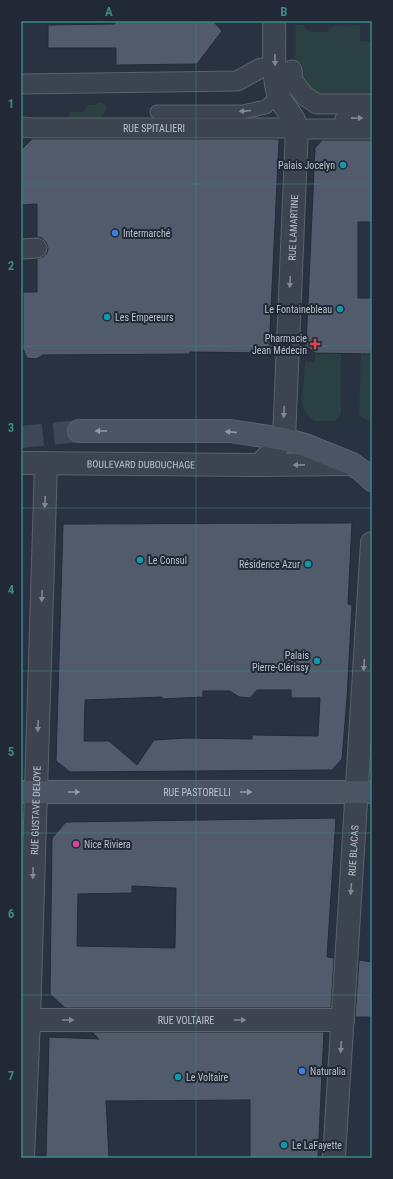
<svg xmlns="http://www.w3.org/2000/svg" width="393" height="1179" font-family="'Roboto Condensed',sans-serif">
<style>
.green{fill:#2b4042}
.building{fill:#525b6b;stroke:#232b38;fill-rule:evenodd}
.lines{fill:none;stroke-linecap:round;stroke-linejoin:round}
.secondary-tunnel{stroke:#3e4755;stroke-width:22;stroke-dasharray:22 11;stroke-linecap:butt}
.service-casing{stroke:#5a626d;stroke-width:15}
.pedestrian-casing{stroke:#5a626d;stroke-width:21}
.minor-casing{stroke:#5a626d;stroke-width:24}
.secondary-casing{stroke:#5a626d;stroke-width:24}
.service{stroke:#3c4450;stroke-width:13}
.pedestrian{stroke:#3c4450;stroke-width:19}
.minor{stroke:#3c4450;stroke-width:22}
.secondary{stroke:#4b5463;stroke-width:22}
.oneway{fill:#818893}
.oneway2{fill:#929aa6}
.grid{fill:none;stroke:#3a8885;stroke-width:1;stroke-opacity:0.55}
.culture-dot{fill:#0f9aa8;stroke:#212936;stroke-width:1.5}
.shop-dot{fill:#3f7fe0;stroke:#212936;stroke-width:1.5}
.health-dot{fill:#e0444e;stroke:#212936;stroke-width:1.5}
.hotel-dot{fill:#d1479c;stroke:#212936;stroke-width:1.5}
.labels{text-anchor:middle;stroke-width:4;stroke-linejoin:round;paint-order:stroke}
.street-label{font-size:10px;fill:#b9c0ca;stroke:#212936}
.poi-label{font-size:10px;fill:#b9c0ca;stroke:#212936;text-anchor:start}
.neatline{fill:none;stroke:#3a8885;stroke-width:1.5}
.grid-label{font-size:13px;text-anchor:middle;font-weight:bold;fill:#3a8885}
</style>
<rect width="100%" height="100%" fill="#283240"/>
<path class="green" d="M295,25H304L305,28L310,32H327L333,26L360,25V41L372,42V98H318L295,77Z
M100,102L105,104L107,108L97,125L66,120L70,112H84L88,105H94Z
M315,353L341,354V414L335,421H314L306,414L302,404L305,362H315Z
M361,354H372V420H366L359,415Z"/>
<path class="building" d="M115,21H213L222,31L197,64L116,65V48H48V25L115,24Z
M32,139H279L269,353L190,352L189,354L43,355L36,359L27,358L23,349V292H37V259L43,257L47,253L48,248L46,242L42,238L37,237V204L22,205L21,150Z
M322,140H372V222H358V298H372V354L315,353L306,346L315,148Z
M352,523L348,604L352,605L347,698L342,759L332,770L70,772L56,761L63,524ZM257,690H291V698H320L318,736L252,735V739L187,738L154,740L137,765L109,741H84L85,700L162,697V699L203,697V691H230L239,697L250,698Z
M336,818L327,957L334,958L331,1008H65L50,994L52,838L66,822ZM132,886L176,888L175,948L77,946L78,894L132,893Z
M359,960L372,962V1017H355Z
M92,1032H324L318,1158H250V1100L106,1101L109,1158H46L49,1037L99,1039Z"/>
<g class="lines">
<path class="secondary-tunnel" d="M21,437L79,431"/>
<g class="service-casing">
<path id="service" d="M157,112H242L266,107L278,95
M342,118H372"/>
</g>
<g class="pedestrian-casing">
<g id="pedestrian">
<path d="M292,70L293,81L305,96L317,104H372"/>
<path d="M21,84L237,81L261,68"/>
<path id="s1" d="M21,127L34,128H287"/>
<path d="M309,129H372"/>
<path d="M21,249L37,248"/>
</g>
</g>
<g class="minor-casing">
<g id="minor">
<path id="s2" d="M21,463L260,465L352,464"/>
<path id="s3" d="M260,465L284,439L297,128C294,114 281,106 278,93C272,73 275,42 274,21"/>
<path id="s4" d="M29,1020H343"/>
<path id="s5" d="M23,1158L29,1020L46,463"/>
<path id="s6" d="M334,1158L372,543"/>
</g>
</g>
<g class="secondary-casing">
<g id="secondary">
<path d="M79,431H230L284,439L305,445L352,464L365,473L372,480"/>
<path id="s7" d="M21,792H372"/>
</g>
</g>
<use href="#service" class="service"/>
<use href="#pedestrian" class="pedestrian"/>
<use href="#minor" class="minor"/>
<use href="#secondary" class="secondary"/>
</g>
<defs><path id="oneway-solid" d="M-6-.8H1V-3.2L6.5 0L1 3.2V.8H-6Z"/></defs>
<g class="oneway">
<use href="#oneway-solid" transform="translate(275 60) rotate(89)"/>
<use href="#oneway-solid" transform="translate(245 111) rotate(175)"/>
<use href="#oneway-solid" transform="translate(357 118) rotate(-1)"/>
<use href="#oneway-solid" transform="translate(290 282) rotate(93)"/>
<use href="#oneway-solid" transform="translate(284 412) rotate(92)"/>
<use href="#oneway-solid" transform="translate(299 465) rotate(179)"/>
<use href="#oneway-solid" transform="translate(45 502) rotate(92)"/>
<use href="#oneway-solid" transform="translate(42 596) rotate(92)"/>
<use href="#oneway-solid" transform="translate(364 665) rotate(94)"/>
<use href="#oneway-solid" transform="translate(38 726) rotate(92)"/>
<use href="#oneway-solid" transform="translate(33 873) rotate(92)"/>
<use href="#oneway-solid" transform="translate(351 889) rotate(94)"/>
<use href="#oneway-solid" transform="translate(68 1020)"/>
<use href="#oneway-solid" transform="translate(240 1020)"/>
<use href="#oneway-solid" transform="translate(341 1047) rotate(94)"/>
</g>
<g class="oneway2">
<use href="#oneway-solid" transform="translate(101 431) rotate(180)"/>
<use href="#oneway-solid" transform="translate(231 432) rotate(-175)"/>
<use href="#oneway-solid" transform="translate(74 792)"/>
<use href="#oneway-solid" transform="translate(246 792)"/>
</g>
<path class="grid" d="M196,21V1158M21,184H372M21,346H372M21,508H372M21,671H372M21,833H372M21,995H372"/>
<g class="culture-dot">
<circle cx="343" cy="165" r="4"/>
<circle cx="340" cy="309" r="4"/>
<circle cx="107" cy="317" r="4"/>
<circle cx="140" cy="560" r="4"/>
<circle cx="308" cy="564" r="4"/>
<circle cx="317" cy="661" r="4"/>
<circle cx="178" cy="1077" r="4"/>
<circle cx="284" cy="1145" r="4"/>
</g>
<g class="shop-dot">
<circle cx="115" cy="233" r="4"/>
<circle cx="302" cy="1071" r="4"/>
</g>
<path class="health-dot" d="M313 338h4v4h4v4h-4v4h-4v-4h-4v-4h4z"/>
<circle class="hotel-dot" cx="76" cy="844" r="4"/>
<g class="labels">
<g class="street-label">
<text dy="4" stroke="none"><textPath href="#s1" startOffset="133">RUE SPITALIERI</textPath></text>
<text dy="4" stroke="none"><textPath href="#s3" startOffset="247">RUE LAMARTINE</textPath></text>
<text dy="4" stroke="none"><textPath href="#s2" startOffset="120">BOULEVARD DUBOUCHAGE</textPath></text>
<text dy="4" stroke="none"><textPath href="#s7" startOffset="176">RUE PASTORELLI</textPath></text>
<text dy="4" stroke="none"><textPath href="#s5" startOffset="348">RUE GUSTAVE DELOYE</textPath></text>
<text dy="4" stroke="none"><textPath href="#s6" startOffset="308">RUE BLACAS</textPath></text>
<text dy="4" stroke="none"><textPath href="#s4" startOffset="157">RUE VOLTAIRE</textPath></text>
</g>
<g class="poi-label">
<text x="335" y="169" text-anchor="end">Palais Jocelyn</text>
<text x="123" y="237">Intermarché</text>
<text x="332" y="313" text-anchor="end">Le Fontainebleau</text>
<text x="115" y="321">Les Empereurs</text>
<text x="307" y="342" text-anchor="end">Pharmacie<tspan x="307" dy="12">Jean Médecin</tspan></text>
<text x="148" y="564">Le Consul</text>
<text x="300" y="568" text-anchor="end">Résidence Azur</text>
<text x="309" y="659" text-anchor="end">Palais<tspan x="309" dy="12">Pierre-Clérissy</tspan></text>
<text x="84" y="848">Nice Riviera</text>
<text x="310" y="1075">Naturalia</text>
<text x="186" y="1081">Le Voltaire</text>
<text x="292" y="1149">Le LaFayette</text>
</g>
</g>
<rect width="393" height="1179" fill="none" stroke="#212936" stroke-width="44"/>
<rect x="22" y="22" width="349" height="1135" class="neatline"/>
<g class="grid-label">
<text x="109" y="16">A</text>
<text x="284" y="16">B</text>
<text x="11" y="108">1</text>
<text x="11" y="270">2</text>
<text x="11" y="432">3</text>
<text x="11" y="594">4</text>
<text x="11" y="756">5</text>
<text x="11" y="918">6</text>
<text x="11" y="1080">7</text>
</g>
</svg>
